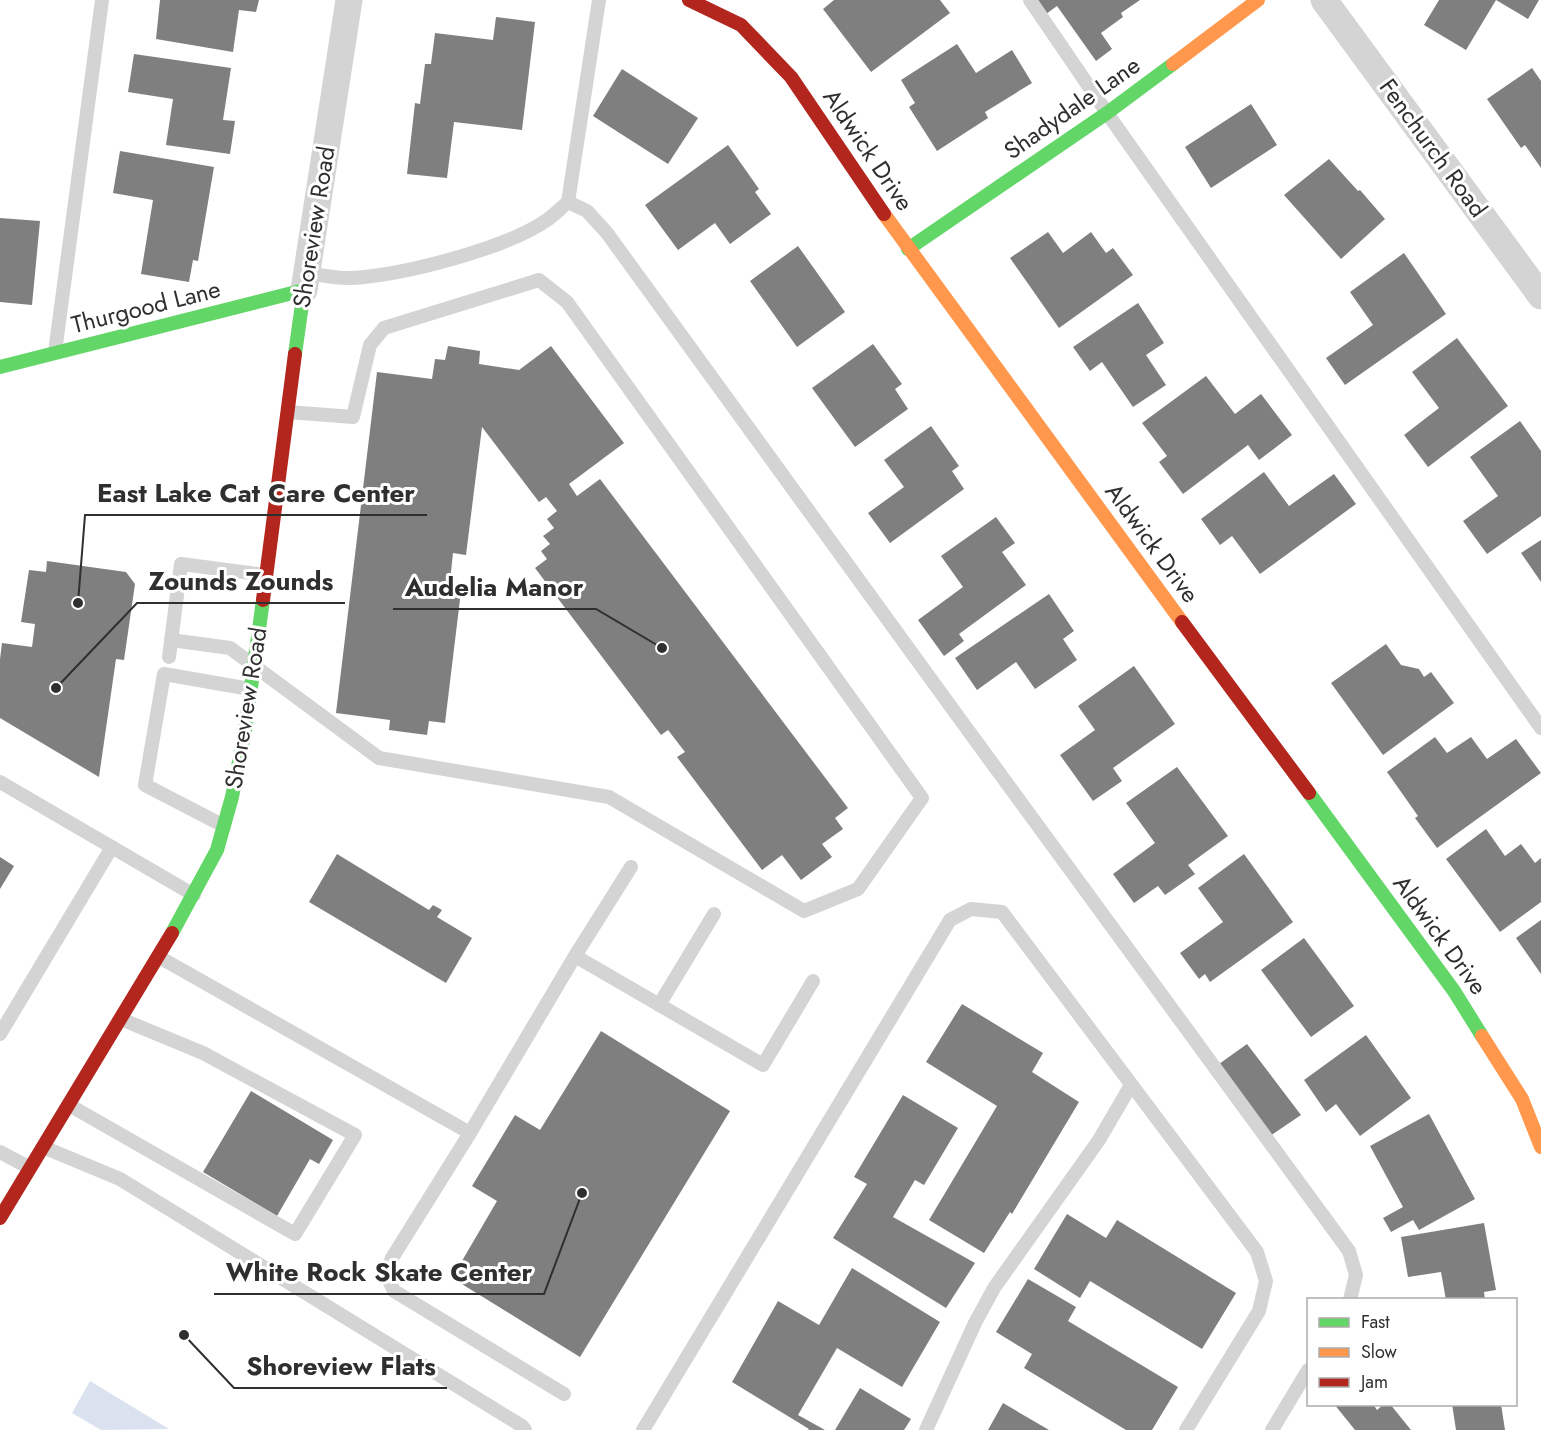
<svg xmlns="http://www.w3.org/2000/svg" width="1541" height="1430" font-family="Jost,sans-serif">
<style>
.water{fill:#dbe2ef}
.building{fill:#7f7f7f}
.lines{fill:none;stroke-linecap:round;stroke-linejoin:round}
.lane{stroke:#d4d4d4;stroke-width:14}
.street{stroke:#d4d4d4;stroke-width:27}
.fast{stroke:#63d668;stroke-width:14}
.slow{stroke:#ff974d;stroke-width:14}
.jam{stroke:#b3261e;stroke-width:14}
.labels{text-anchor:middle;stroke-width:6;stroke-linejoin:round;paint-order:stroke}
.street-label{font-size:24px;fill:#2f2f2f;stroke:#fff}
.leader{fill:none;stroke:#2f2f2f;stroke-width:2}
.callout-dot{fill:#2f2f2f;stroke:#fff;stroke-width:2}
.callout-label{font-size:26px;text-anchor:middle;font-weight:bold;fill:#2f2f2f;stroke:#fff;stroke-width:6;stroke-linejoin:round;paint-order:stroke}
</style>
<rect width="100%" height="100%" fill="#fff"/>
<path class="water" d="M90,1381L169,1429L101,1430L72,1413Z"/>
<path class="building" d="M160,0H259L256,12L239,10L233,52L156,39Z
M834,0H940L950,13L871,72L823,9Z
M1036,0H1140L1121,13L1123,17L1101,33L1112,49L1096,61L1057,6L1046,14Z
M1439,0H1539L1528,19L1496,0L1466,50L1424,25Z
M496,17L535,22L522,130L454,122L447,178L407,174L415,103L420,104L425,64H431L435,33L493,40Z
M957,44L976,73L1012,50L1032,83L985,112L988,118L937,151L909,107L915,103L901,80Z
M134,54L231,68L223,120L235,121L230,154L166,145L173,99L128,92Z
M1532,68L1541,81V168L1525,145L1521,148L1487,99Z
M622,69L698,118L668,164L593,116Z
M1251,104L1277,145L1211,188L1185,147Z
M728,145L759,189L755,192L771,214L730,244L715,223L678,250L645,205Z
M120,151L214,167L198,261L193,260L189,282L141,274L153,200L113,193Z
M1329,159L1358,191L1360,190L1385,219L1341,259L1284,195Z
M0,218L40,221L32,305L0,302Z
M1048,232L1063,253L1091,232L1106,253L1113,248L1133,275L1059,328L1010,258Z
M798,246L845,312L797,347L750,281Z
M1404,253L1446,314L1345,385L1326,358L1373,325L1350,292Z
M1138,303L1164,343L1146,355L1166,385L1133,407L1102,362L1090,371L1073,347Z
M1457,338L1508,406L1428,467L1404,435L1439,408L1412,372Z
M873,344L902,384L895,389L908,409L855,447L812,388Z
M448,346L480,351L479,364L519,370L551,346L624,443L569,484L577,496L600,479L848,808L835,818L843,829L822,844L832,857L801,880L782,855L762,870L677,757L685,752L668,730L661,735L535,568L547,559L541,551L550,544L543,536L554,528L547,519L557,511L546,497L539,502L482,427L466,555L453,553L450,581L462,583L445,723L429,721L427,735L389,730L390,720L336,713L377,372L432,379L435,359L445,360Z
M1206,376L1235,414L1261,394L1292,435L1259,460L1248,445L1183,494L1159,462L1167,456L1142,423Z
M1520,421L1541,451V516L1487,554L1463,521L1498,496L1470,457Z
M931,426L959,466L952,471L964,489L890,543L868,513L904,487L884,460Z
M1264,472L1289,506L1334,474L1356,504L1260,574L1232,536L1220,545L1201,519Z
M996,517L1015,543L1002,552L1026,585L959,634L964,641L944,656L918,620L963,587L941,556Z
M1541,540V582L1521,553Z
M47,561L126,572L135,584L124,660L116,659L99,777L0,718V659L2,643L32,647L35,624L21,622L29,570L46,572Z
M1049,594L1074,631L1063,639L1077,660L1035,689L1016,662L977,690L955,658Z
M1386,644L1401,665L1419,669L1424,677L1431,672L1454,703L1383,755L1331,683Z
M1134,666L1175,724L1113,768L1122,781L1093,801L1060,755L1095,730L1078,706Z
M1435,737L1447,753L1471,737L1487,759L1516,739L1541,773L1437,848L1415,818L1418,816L1387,772Z
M1177,767L1228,836L1188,865L1195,874L1165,895L1158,886L1134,903L1113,874L1155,843L1126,803Z
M1486,829L1505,856L1521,844L1535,863L1541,858V902L1500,932L1446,859Z
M337,854L429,910L433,905L442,910L437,917L472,938L446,983L309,902Z
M1244,854L1293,922L1210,982L1205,974L1199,979L1180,953L1223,922L1198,888Z
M0,857L14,866L0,889Z
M1541,920V974L1516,938Z
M1304,938L1354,1006L1311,1037L1261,970Z
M962,1004L1043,1053L1032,1072L1079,1102L1012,1214L1010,1212L984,1253L929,1220L997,1106L926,1062Z
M601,1031L730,1111L580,1357L452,1278L497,1201L472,1186L515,1115L540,1130Z
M1366,1035L1411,1098L1360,1136L1336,1104L1326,1112L1304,1080Z
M1247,1044L1301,1115L1270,1136L1219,1064Z
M251,1091L333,1140L319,1164L310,1159L277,1216L203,1172Z
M903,1095L958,1128L924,1185L915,1180L893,1217L975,1263L946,1308L833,1238L867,1184L854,1177Z
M1429,1114L1475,1199L1419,1230L1413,1220L1391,1232L1383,1218L1403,1207L1370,1146Z
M1067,1214L1106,1238L1117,1220L1236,1293L1202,1349L1090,1281L1080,1298L1034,1269Z
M1484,1223L1496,1290L1484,1292L1485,1300H1446L1441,1272L1408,1277L1401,1237Z
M852,1268L940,1322L902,1387L837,1348L798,1415L825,1430H808L809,1429L732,1382L778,1301L819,1325Z
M1028,1279L1076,1307L1068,1321L1178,1387L1152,1430H1126L1024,1368L1032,1354L996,1332Z
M860,1388L911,1419L904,1430H835Z
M1003,1403L1049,1430H988Z
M1334,1404H1373L1377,1410L1384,1404H1390L1411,1430H1355Z
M1452,1404H1501L1505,1430H1456Z"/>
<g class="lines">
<path class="lane" d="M1030,0L1107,113L1541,728
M568,202L587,211L607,233L954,711L1349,1251L1356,1275L1350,1300
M306,273C321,275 338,279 352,278C403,275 505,249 547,220C554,215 561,208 568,202L599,0
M55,352L102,0
M171,640L230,648L379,758L609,797L804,911L858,889L922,798L567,302L539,280L384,328L370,345L353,417L288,412
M169,657L181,564L266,575
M0,782L194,895
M224,826L145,785L164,674L250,689
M575,956L631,867
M159,957L470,1133L392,1258L386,1274L394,1291L564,1394
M659,1005L714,914
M0,1034L112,847
M69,1105L295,1234L355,1135L203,1053L121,1019
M470,1133L575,956L763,1065L813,981
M43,1147L120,1179L522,1426L525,1430
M0,1152L30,1168
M643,1430L950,920L971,909L1002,912L1257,1252L1266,1281L1259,1311L1186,1430
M926,1430L975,1323L994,1288L1099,1140L1131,1085
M1272,1430L1308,1370"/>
<path class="street" d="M1324,0L1541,296
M304,290L349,0"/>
<path class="fast" d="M908,249L1107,113L1173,64
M0,367L304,290L295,354
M1309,793L1454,991L1482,1036
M172,933L217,850L232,797L245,731L263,600"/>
<path class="slow" d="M1173,64L1258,0
M884,214L1182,622
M1482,1036L1522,1099L1541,1147"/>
<path class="jam" d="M689,0L741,25L791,77L884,214
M263,600L295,354
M1182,622L1309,793
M0,1218L172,933"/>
</g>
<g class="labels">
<g class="street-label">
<text transform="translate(1072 108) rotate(-35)" y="8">Shadydale Lane</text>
<text transform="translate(1433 148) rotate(54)" y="8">Fenchurch Road</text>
<text transform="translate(868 150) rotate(56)" y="8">Aldwick Drive</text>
<text transform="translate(314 227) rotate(-81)" y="8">Shoreview Road</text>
<text transform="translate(146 307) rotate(-14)" y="8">Thurgood Lane</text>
<text transform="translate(1152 543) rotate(54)" y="8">Aldwick Drive</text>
<text transform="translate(246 708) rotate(-81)" y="8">Shoreview Road</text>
<text transform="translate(1440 935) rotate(54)" y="8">Aldwick Drive</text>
</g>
</g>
<path class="leader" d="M78 603L85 515H427M56 688L137 603H345M662 648L596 609H393M582 1193L544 1294H214M184 1335L234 1388H447"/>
<g class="callout-dot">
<circle cx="78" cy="603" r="6"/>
<circle cx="56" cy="688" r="6"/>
<circle cx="662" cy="648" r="6"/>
<circle cx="582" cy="1193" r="6"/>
<circle cx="184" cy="1335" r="6"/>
</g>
<g class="callout-label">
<text x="256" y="502">East Lake Cat Care Center</text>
<text x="241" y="590">Zounds Zounds</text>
<text x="494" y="596">Audelia Manor</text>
<text x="379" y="1281">White Rock Skate Center</text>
<text x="341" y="1375">Shoreview Flats</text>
</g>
<rect x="1307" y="1298" width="210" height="108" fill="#ffffff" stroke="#acacac" stroke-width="1.5"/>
<rect x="1319" y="1318" width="30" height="9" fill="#63d668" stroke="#acacac" stroke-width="1.5"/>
<text x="1361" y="1328" font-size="18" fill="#2f2f2f">Fast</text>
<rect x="1319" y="1348" width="30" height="9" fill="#ff974d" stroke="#acacac" stroke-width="1.5"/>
<text x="1361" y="1358" font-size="18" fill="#2f2f2f">Slow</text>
<rect x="1319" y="1378" width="30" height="9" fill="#b3261e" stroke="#acacac" stroke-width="1.5"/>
<text x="1361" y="1388" font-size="18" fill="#2f2f2f">Jam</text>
</svg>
